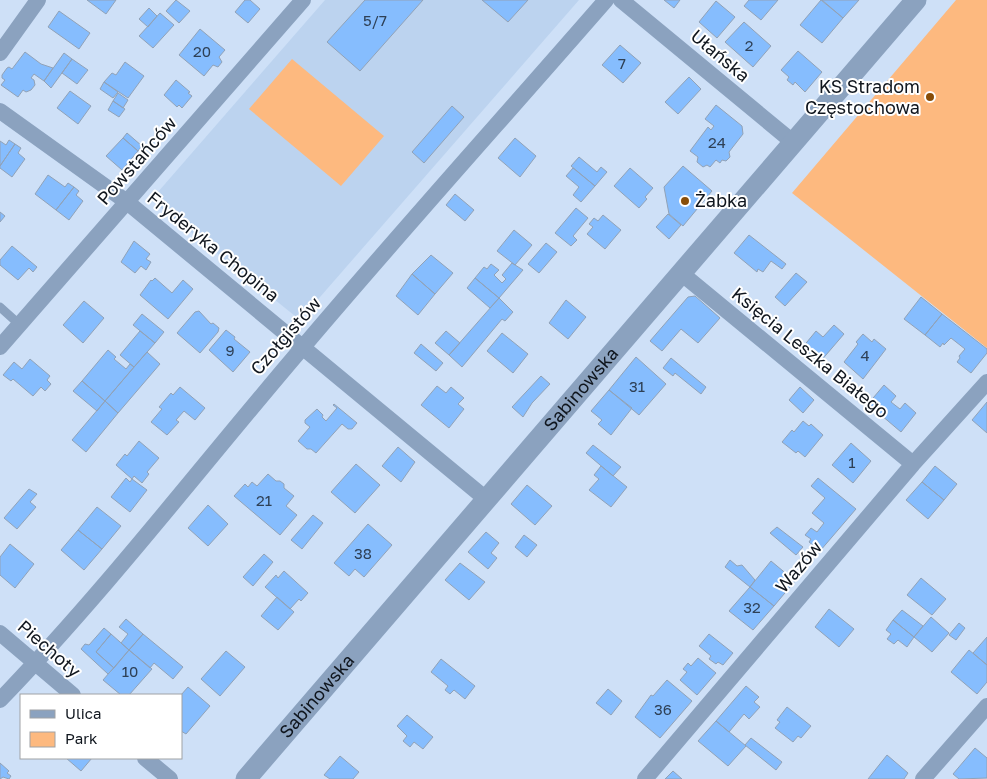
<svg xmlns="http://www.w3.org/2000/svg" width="987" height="779" font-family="'Golos Text',sans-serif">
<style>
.built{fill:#bcd3ef}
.green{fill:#fdb97f}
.building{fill:#86bdfe;stroke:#91a2b7}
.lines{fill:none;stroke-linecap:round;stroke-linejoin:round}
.service{stroke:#8ba2bf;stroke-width:9}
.minor{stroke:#8ba2bf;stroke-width:16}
.tertiary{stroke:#8ba2bf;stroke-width:21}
.poi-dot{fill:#884d08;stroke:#fff;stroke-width:2}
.labels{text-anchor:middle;stroke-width:4;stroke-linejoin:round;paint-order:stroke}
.number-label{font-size:15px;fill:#2e4056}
.street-label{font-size:18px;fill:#10161e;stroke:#fff}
.poi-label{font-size:18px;fill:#10161e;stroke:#fff;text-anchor:end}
</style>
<rect width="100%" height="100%" fill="#cee0f7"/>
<path class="built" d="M325,0H579L300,320L151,200Z"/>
<path class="green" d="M956,0H987V348L792,193Z
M292,59L384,136L341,186L249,109Z"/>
<path class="building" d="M87,0H116L106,14Z
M176,0L190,11L179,23L166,11Z
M245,0H250L260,9L248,23L235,12Z
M365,0H423L360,71L327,42Z
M482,0H528L508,22Z
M664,0H680L674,8Z
M749,0H778L761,20L744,6Z
M821,0L843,18L822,43L800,25Z
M822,0H859L843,18Z
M716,1L735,17L717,38L699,22Z
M149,8L157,16L148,27L139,19Z
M59,11L90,33L79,49L48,27Z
M160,13L174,25L153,48L139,36Z
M744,22L771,46L753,67L725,42Z
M200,29L225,50L219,57L222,62L218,67L213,65L204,76L179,55Z
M620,45L641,63L623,83L602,65Z
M798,51L822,72L805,92L795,82L793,85L787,80L789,77L781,70Z
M25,52L41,64L53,68L44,81L34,74L31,78L34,80L35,85L31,90L26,92L23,90L18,97L1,85L5,80L2,78V75L7,68L9,67L12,69Z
M64,53L72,59L51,88L44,81Z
M72,59L88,70L77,84L62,73Z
M125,62L144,76L128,98L104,82L112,73L116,75Z
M689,77L701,89L678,114L665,102Z
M176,80L190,92L188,93L192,96L182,108L179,105L177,107L164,95Z
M104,82L118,92L113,98L100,89Z
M70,91L91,106L78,124L57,108Z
M118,93L128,100L123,108L113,101Z
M113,101L125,109L119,117L108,110Z
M716,105L742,126L743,134L729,152L730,157L726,161L722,160L720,163L716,160L710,167L707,165L703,167L697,162L698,157L690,151L708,127L711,130L714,126L705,119Z
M452,106L464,117L424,163L412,152Z
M127,133L142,146L138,151L123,138Z
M123,138L138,151L122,170L106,156Z
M515,138L536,156L520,177L498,158Z
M9,140L15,144L0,166V141L6,145Z
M15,144L21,148L18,153L25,159L12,177L0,168V166Z
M579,157L597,172L601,167L607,172L595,186L571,166Z
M683,166L712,191L683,226L669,214L664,187Z
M573,168L595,186L581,202L573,195L579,187L566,176Z
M630,168L653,188L645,197L647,199L639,208L614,186Z
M48,175L65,187L68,183L74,187L56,210L35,194Z
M74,187L79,191L76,195L83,201L69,220L56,210Z
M455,194L474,210L465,221L446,205Z
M576,208L588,218L573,236L577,240L571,246L555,233Z
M0,212L5,216L0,222Z
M668,214L681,225L669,239L656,227Z
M603,215L621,230L605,249L587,234L593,227L589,224L594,218L598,221Z
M514,230L532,245L515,265L497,251Z
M749,235L786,264L782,269L771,261L763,272L758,269L757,272L734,253Z
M134,241L150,254L146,259L151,262L146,270L141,266L135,273L121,262Z
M546,243L557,252L539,273L528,264Z
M12,246L37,267L33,272L29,268L18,280L0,265V260Z
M431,255L453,273L435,294L412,274Z
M512,263L523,270L499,298L475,278L484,267L487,269L491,264L499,270L494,275L502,283L506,279L502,275Z
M796,273L807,282L785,306L775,297Z
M412,274L435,294L418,315L396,296Z
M155,278L172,293L183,280L193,289L168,319L140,295L151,280L152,281Z
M475,278L499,298L490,308L467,288Z
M695,296L720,318L698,343L681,329L662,351L650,341L688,297Z
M921,297L942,314L925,335L904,319Z
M499,298L513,312L505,321L502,319L462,367L449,355Z
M566,300L586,317L568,339L549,323Z
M84,301L104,318L83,343L63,325Z
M199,311L211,324L213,323L219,328L218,332L200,353L177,333L195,312Z
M142,314L164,332L155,343L133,325Z
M942,314L987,349V353L971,373L957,362L960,358L959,356L965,349L951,338L944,345L943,343L940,347L925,335Z
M834,325L844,334L820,362L802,348L816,331L823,337Z
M226,330L235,337L234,339L250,352L233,372L209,350Z
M140,331L155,343L134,367L120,355Z
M446,331L460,343L449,355L435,343Z
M502,333L528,354L513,373L487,351Z
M863,334L872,342L874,339L886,349L863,379L844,362L858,344L856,342Z
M421,344L443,363L436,371L414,353Z
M108,350L116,357L114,359L126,369L130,364L134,367L105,401L82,381Z
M147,352L160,364L118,413L105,401Z
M636,357L666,384L639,415L609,390Z
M671,358L706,387L701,394L675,373L673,376L663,368Z
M30,359L50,376L47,380L51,384L45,391L41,387L33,396L13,379L11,381L3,375L14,362L22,369Z
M541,376L550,384L532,403L523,417L512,407Z
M82,381L105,401L97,411L73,391Z
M884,385L896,396L891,402L900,409L905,403L916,413L901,432L868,404Z
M437,386L446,393L451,387L464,398L458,404L464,409L449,428L421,405Z
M180,387L205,408L195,420L184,411L176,420L179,422L167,435L151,422L162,409L159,407L171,393L173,395Z
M800,387L814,400L803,413L789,400Z
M609,390L632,408L611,435L598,424L602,420L591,411Z
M105,401L118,413L86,452L72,440Z
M987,402V433L972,420Z
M334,404L357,423L352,429H348L342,424L316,453L311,449H307L298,441L310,427L305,423V420L317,409L323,415L322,417L326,421L337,408L333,405Z
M803,421L809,426L811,424L823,435L805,457L798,451L796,453L782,442L792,430L794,432Z
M139,441L159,458L147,472L149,474L142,483L134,476L132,479L116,465L125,454L127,456Z
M851,443L871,461L853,483L832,465Z
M593,445L621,467L613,476L586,453Z
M398,447L415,462L401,482L382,466Z
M356,464L380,485L355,513L331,492Z
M601,466L627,487L611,507L589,490L599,479L594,475Z
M935,466L957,484L944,500L922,482Z
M268,474L276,481H280L284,484V488L294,496L286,506L297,515L280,535L234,496L245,484L248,487L252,482L257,486Z
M126,478L130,482L132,479L147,490L130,512L111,497Z
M818,478L856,509L820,551L809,542L811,539L805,535L811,528L817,532L824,523L812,513L825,498L811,486Z
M922,482L944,500L928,519L906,500Z
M527,485L552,506L535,525L511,504Z
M29,489L37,494L30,502L36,507L17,529L4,518Z
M208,505L228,524L208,546L188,528Z
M97,507L121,526L102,549L78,530Z
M313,515L323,523L302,549L291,540Z
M368,524L392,545L364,577L355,569L349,576L334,563Z
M777,527L803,547L796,555L770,533Z
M78,530L102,549L84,570L61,550Z
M486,532L499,543L491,553L497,558L488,569L468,552Z
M524,535L537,545L527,557L515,547Z
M10,544L34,564L15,588L0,575V557Z
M264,554L273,562L253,586L243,577Z
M730,560L737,566L742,565L755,580L750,587L725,567Z
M771,561L795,581L774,606L750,587Z
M460,563L485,582L469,600L445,580Z
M284,571L308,593L301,601L299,599L290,609L265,587L276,575L278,578Z
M921,578L946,599L932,615L907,595Z
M750,587L774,606L753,630L729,611Z
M277,597L294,612L278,630L261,616Z
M829,609L854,629L839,647L815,627Z
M902,610L923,626L914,637L893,620Z
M931,617L949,633L932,652L914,637Z
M126,619L143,634L129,650L121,643L128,634L119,627Z
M893,620L914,637L907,647L898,640L894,644L887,639L891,634L886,630Z
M959,623L965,628L956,640L949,635Z
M104,628L111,634L96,652L114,668L108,674L81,649L85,644L89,645Z
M111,634L129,650L114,668L96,652Z
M143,634L183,667L173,679L154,663L150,668L129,650Z
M709,634L733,653L723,665L718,662L716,664L709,659L711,656L699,646Z
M987,637V665L973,653Z
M129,650L152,669L129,695H121L103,680Z
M969,650L987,665V682L977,694L951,672Z
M226,651L245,667L220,696L201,679Z
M698,658L716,673L697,695L680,680L687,672L683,669L688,663L691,666Z
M441,659L475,686L465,699L454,690L450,694L445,690L448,686L431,672Z
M667,680L692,701L660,738L635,717L651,695L653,696Z
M746,686L759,697L754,702L760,707L749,719L744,714L729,732L716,721Z
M188,687L210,706L186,734L181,731V695Z
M608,689L622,701L611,715L596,703Z
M787,707L811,726L801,738L798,736L793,742L775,728L780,722L777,720Z
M407,715L433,737L423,749L414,742L410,747L403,741L407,736L397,726Z
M716,721L746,746L728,766L698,741Z
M751,738L782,762L776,770L745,745Z
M975,748L987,758V778L959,779L953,774Z
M887,755L908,773L904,779H868Z
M340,756L359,772L353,779H330L324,775Z
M66,758H92L81,771Z
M0,763L9,771L7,773L11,776L9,779L3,777L0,779Z
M673,771L682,779H665Z"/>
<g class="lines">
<path class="service" d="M0,307L20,325"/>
<path class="minor" d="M621,0L794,143
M0,53L38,0
M0,111L127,202L486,499
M681,273L913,464
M0,347L303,0
M0,633L73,695
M0,700C108,588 202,465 303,347C402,230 505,116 606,0
M145,758L170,779
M645,779L913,464L987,382
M923,779L987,706"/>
<path class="tertiary" id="s1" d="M246,779L916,0"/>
</g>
<g class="poi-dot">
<circle cx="930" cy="97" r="5"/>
<circle cx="685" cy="201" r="5"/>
</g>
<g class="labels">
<g class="number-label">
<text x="375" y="26">5/7</text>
<text x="749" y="51">2</text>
<text x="202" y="57">20</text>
<text x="622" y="69">7</text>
<text x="717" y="148">24</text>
<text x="230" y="356">9</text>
<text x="865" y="361">4</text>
<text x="637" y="392">31</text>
<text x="852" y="468">1</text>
<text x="264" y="506">21</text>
<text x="363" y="559">38</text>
<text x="752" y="613">32</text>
<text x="130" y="677">10</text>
<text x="663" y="715">36</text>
</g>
<g class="street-label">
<text transform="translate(720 56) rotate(40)" y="6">Ułańska</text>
<text transform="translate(137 161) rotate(-49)" y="6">Powstańców</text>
<text transform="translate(213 247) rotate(39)" y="6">Fryderyka Chopina</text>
<text transform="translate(286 336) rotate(-49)" y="6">Czołgistów</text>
<text transform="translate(810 353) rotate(39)" y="6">Księcia Leszka Białego</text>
<text dy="6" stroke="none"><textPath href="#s1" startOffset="514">Sabinowska</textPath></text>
<text transform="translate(799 567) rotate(-50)" y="6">Wazów</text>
<text transform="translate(49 649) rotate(41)" y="6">Piechoty</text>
<text dy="6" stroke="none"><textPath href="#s1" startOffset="109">Sabinowska</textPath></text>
</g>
<g class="poi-label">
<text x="920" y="93">KS Stradom<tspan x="920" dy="21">Częstochowa</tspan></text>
<text x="695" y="207" text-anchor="start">Żabka</text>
</g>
</g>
<rect x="20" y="694" width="162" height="65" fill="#ffffff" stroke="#9fa2a5"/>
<rect x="30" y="710" width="25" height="8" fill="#8ba2bf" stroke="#9fa2a5"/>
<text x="65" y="719" font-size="15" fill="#10161e">Ulica</text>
<rect x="30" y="732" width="25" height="15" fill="#fdb97f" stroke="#9fa2a5"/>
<text x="65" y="744" font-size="15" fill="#10161e">Park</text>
</svg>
